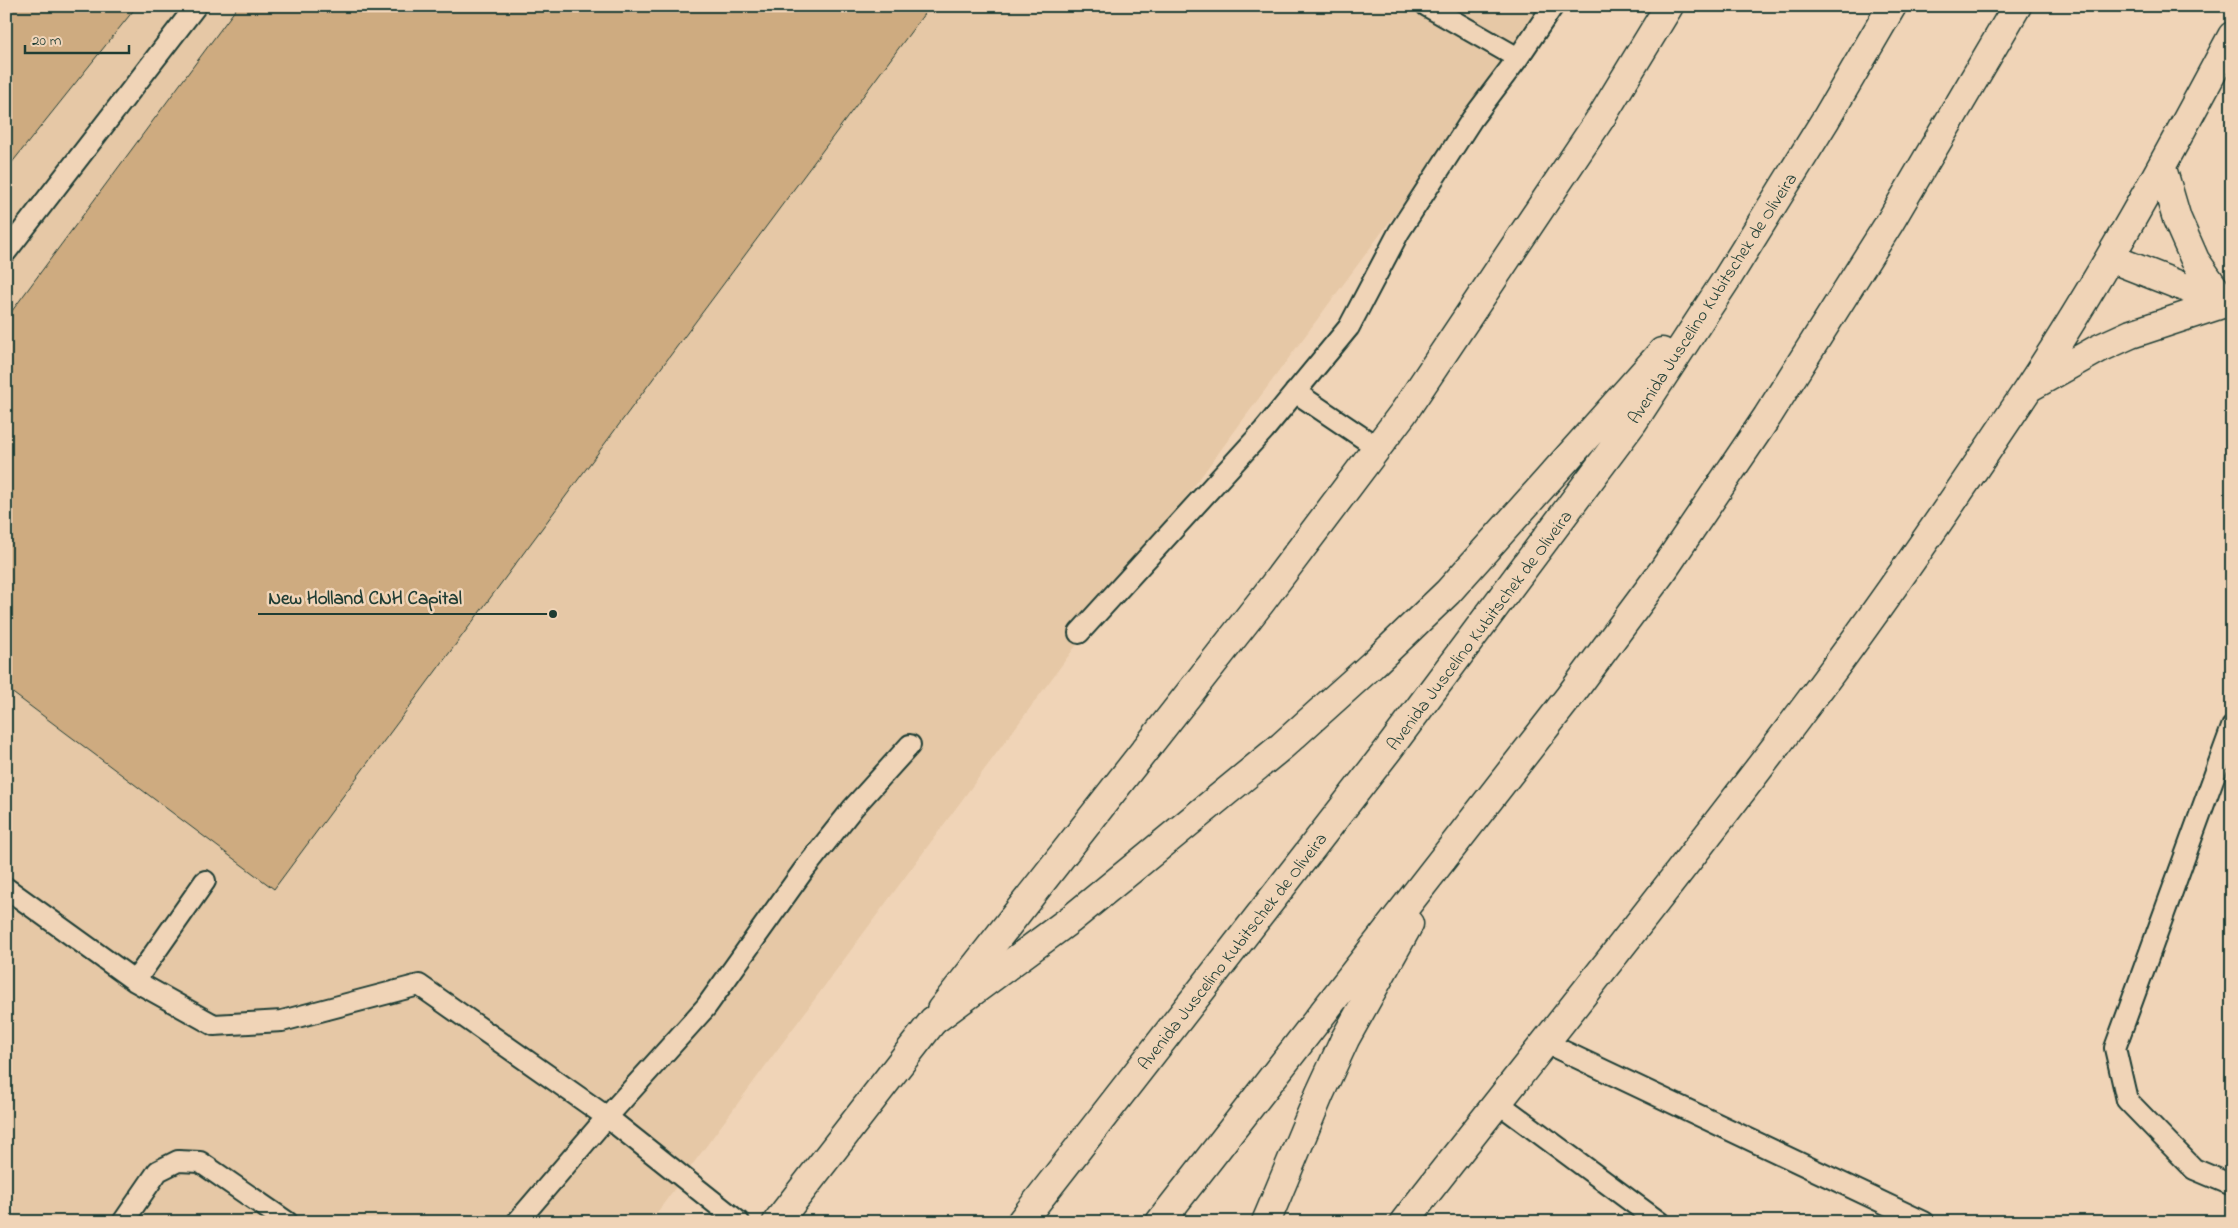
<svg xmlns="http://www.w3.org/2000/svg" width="2238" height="1228" font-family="'Indie Flower',sans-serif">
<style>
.built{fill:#e6c8a6}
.building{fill:#ceab80;stroke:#1f3d34}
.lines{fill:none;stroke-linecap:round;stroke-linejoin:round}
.service-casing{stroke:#1f3d34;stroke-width:24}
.secondary-casing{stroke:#1f3d34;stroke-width:31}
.primary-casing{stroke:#1f3d34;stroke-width:31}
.motorway-casing{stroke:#1f3d34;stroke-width:31}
.service{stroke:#f0d4b7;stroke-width:20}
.secondary{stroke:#f0d4b7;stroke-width:28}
.primary{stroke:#f0d4b7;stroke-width:28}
.motorway{stroke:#f0d4b7;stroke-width:28}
.labels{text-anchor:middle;stroke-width:5;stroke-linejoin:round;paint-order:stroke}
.street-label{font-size:18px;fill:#1f3d34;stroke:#f0d4b7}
.leader{fill:none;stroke:#1f3d34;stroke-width:2}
.callout-dot{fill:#1f3d34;stroke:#f0d4b7;stroke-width:2}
.callout-label{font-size:19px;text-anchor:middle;font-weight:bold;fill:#1f3d34;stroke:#f0d4b7;stroke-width:5;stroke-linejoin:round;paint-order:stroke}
</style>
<rect width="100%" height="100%" fill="#f0d4b7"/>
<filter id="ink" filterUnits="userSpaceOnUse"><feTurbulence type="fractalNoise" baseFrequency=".02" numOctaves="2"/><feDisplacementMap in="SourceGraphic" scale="10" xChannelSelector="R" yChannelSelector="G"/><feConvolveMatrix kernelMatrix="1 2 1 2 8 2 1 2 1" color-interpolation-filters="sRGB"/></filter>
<g filter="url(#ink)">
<path class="built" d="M6,6H1549L650,1222H6Z
M2232,163V222L2227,216L2226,175Z"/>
<path class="building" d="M6,6H137L6,170Z
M238,6H930L274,889L6,688V319Z"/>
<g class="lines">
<g class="service-casing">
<path id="service" d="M1427,6L1518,58
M6,252L196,6
M1295,392L1378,448
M1079,633L1264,430L1349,327L1399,232L1472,119L1518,58L1553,6
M2232,727L2115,1048L2127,1100L2194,1169L2232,1185
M6,888L135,981L214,1025L282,1021L419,985L607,1117L739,1222
M135,981L205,881
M1544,1042L1924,1222
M1497,1102L1659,1222
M123,1222L158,1171L178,1161L200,1162L287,1222
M517,1222L607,1117L706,1007L803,871L853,808L910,745"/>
</g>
<g class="secondary-casing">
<path id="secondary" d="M2162,168L2177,219L2195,260L2225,303
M2110,258L2227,304
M2032,386L2098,349L2131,334L2225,303
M941,1010L1261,602L1404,412L1602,116L1669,6
M1404,1222C1538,1050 1676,880 1807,705C1884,603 1957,496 2028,389C2103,276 2168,156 2232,36"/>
</g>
<g class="primary-casing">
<path id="primary" d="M777,1222L933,1021"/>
</g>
<g class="motorway-casing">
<path id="motorway" d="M933,1021L1071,919L1282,746L1372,665L1448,592L1662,352
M1021,1222L1388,750L1633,422L1726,280L1826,119L1892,6
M1160,1222L1569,697L1664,569L1767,417L1890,222L2017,6
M1266,1222L1320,1093L1345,1039L1409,924"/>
</g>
<use href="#service" class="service"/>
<use href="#secondary" class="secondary"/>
<use href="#primary" class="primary"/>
<use href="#motorway" class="motorway"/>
</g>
</g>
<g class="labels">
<g class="street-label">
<text transform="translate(1712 298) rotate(-57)" y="6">Avenida Juscelino Kubitschek de Oliveira</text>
<text transform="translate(1479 630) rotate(-53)" y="6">Avenida Juscelino Kubitschek de Oliveira</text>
<text transform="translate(1232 951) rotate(-52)" y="6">Avenida Juscelino Kubitschek de Oliveira</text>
</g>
</g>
<path class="leader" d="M553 614L472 614H258"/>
<circle class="callout-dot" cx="553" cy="614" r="5"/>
<g class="callout-label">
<text x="365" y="604">New Holland CNH Capital</text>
</g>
<rect width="2238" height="1228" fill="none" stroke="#f0d4b7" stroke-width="25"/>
<rect x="12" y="12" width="2213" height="1203" fill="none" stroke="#1f3d34" stroke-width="2" filter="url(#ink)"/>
<path d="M25 45v8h104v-8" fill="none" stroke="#1f3d34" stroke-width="2.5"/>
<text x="32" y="45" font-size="15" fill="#1f3d34" stroke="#f0d4b7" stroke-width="4" paint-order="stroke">20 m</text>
</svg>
